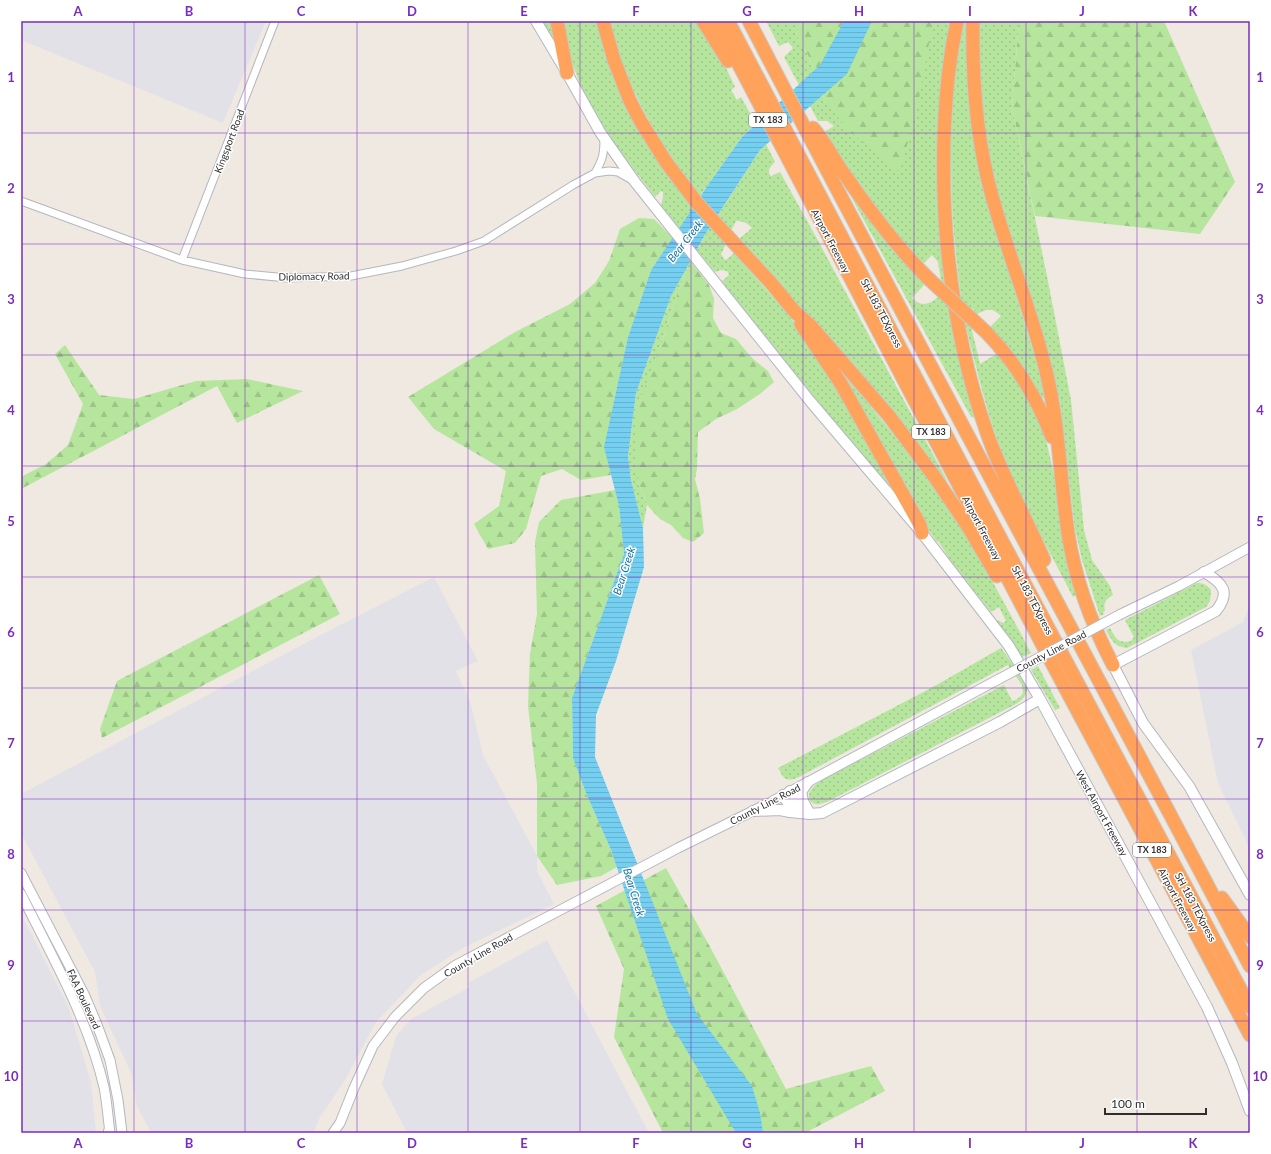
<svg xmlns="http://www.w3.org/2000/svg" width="1271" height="1154" font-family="Lato,sans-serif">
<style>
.industrial{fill:#e3e1e8}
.green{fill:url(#green-dots)}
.forest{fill:url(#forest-firs)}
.water{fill:url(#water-rules)}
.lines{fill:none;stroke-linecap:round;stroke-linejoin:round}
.minor-casing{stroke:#b4b7c1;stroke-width:9}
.tertiary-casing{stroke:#b4b7c1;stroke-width:11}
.secondary-casing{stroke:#b4b7c1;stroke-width:12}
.motorway-casing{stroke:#c9c9c9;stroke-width:15}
.minor{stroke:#fff;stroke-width:7}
.tertiary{stroke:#fff;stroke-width:9}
.secondary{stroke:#fff;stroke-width:10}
.motorway{stroke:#ffa35c;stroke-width:13}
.tertiary-bridge-casing{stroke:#b4b7c1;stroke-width:11;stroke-linecap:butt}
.motorway-bridge-casing{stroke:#c9c9c9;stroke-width:15;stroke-linecap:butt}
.tertiary-bridge{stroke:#fff;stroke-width:9}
.motorway-bridge{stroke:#ffa35c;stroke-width:13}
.grid{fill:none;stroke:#7b2cbf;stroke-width:1;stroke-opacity:0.55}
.labels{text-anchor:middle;stroke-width:3;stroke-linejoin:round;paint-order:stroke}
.shield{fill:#fff;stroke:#6d6d6d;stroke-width:1}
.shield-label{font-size:9px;font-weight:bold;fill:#2e2e2e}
.street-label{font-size:10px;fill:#2e2e2e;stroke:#fff}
.water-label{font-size:11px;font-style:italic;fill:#0d6fa3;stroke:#fff}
.neatline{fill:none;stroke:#7b2cbf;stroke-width:1.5}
.grid-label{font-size:13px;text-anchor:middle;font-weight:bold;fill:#7b2cbf}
</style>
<defs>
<pattern id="green-dots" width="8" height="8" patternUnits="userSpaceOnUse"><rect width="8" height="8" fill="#b6e59e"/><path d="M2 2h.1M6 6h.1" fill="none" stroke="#9dc588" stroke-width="1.8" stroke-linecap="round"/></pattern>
<pattern id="forest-firs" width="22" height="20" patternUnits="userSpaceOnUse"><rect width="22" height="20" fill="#b6e59e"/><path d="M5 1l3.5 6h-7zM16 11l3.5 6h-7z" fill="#9dc588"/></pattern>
<pattern id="water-rules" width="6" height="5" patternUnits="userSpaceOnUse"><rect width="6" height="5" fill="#75cff0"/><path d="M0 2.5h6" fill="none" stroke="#66b2ce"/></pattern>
</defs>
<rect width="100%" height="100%" fill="#efe9e1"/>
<path class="industrial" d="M21,21H266L223,123L21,40Z
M434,577L478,661L456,671L470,701L483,755L537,856V871L554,904L463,948L421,975L376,1022L345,1080L320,1117L313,1133H151L137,1106L131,1073L100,1006L95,972L21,833V794L313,639Z
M1250,604V849L1218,783L1191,650L1243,622Z
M21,914L68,1006L91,1082L96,1133H21Z
M547,940L649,1133H407L382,1084L396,1036L411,1019L470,987L468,983Z"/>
<path class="green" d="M541,21H551L555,46Z
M559,21H596L606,57L631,115L660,165L693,208L679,228L661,205L663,197V192L661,191L655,197C629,163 602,130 583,90C573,68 566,45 559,21Z
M609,21H698C712,42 725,64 735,87L731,90L737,100L741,97L756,124L742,137L700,196C657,142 627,88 609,21Z
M766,21H803L796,34L808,55L814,71L799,85L784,57L793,48L788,42L779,46Z
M933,21H951L948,292L942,287L938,262L932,255L920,267L870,204L824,132L834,126L827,121H818L810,106L823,95L826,103Z
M963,21H969L992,217L1037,364L1045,397L1043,399L989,328L1001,316C990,306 988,310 976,314L974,313V309L966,308L962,305C956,259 951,213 951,166C950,118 955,69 963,21Z
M978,21H1019L1012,107L1047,276L1071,400L1084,530L1092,560L1110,586L1113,595C1106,599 1103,603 1105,611L1103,612L1104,614L1100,616L1082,560L1075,529L1060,402L1040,329L997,194L986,148L979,90Z
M766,144L775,162C771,166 766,171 771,176L780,172L816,237L949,484L904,424L739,239L752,228C747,223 744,221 736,221L731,231L718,215L760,150Z
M842,180L882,237L903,262L925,284L912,298C921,308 931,304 939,296L948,304L975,418L971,417Z
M710,226L726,244L721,254L724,259L726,260L734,253L787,313L817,354L893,489L892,492L888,489L725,286L722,281L729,275L727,271L721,270L715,272L697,250Z
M690,261L672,309L661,345L651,374L638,481L647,505L643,528L631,480L628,456L636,393L671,296Z
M964,319L970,322L980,364L998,353L1005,361L1031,404L1045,435L1057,488L1078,594L1073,597C1046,544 1015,492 996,436C983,398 974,358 964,319Z
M842,374H844C880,418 917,461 948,508C979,555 1005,604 1031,653L1022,657C1014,645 1007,633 997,622V620L1003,623L1006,621L999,607L991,612L951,561L938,541L937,542L924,523Z
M1197,583C1204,583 1207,585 1211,590L1210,601L1206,607L1127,648C1115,647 1111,640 1106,630L1110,628C1116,639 1118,644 1131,641L1134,637L1125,620Z
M1001,648C1006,655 1027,682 1027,689C1027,696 1021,701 1016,704L829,801C825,802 820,805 816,804C808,803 807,794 812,789C814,785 819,783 822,780L1004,685L1012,701L1016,700L1023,694L1022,685L1008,665L797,778C784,782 784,778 778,768L933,687Z
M1038,666L1060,708L1055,710L1031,670Z"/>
<path class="forest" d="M803,21H933L918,104L900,172L848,130L826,103L808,55L796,34Z
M1019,21H1164L1235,182L1200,234L1035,216L1012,107Z
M639,218L654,219L673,238L651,270L628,337L605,444L611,475L581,480L562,469L541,476L526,529L515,543L488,549L474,524L499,506L506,471L434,429L408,397L515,332L570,304L595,283L609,261L620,229Z
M690,261L709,285L714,299L713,318L721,333L736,339L753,359L768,371L774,382L760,394L737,409L716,419L698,432L697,469L695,479L700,499L704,533L693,542L683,538L671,525L660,519L647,505L638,481L635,446V412L661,345L672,309Z
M65,345L99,395L134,399L196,381L247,379L303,391L237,423L217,386L21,489V477L46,464L68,445L83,404L55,354Z
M615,490L619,506L624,554L572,698L573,758L586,793L611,850L617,867L601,876L557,885L537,856V784L528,706L530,654L537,614L535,542L539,522L561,500Z
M319,575L340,614L102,738L100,729L117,681Z
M666,868L709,945L786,1089L871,1066L885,1091L805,1133H663L614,1037L624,969L596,906Z"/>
<path class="water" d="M844,21H872L847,74L760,150L706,233L671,296L636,393L628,456L631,480L643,528L644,567L616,661L596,715L595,757L697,1014L752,1086L760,1113L763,1133H736L668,1019L611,850L586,793L573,758L572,698L624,554L619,506L604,447L628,337L651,270L710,182L742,137L820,65Z"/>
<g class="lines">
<g class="minor-casing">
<path id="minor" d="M595,173C603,159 604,154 604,138
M21,201L182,260L245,274L287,278L351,276L402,266L456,251L484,241L573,185L595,173L609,171L618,172L632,180
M182,260L275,21"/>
</g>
<g class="tertiary-casing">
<path id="tertiary" d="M1121,614L1179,586L1250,547
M21,873L84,994L96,1022L110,1060L118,1100L122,1133
M21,894C52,956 88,1019 104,1087C107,1102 108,1118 110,1133
M333,1133L340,1123L354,1088L373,1046L395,1017L424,988L456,965L678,848L769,803L999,679"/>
</g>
<g class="secondary-casing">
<path id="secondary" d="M536,21L567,73L600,132L635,182L810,401L922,533L1009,646L1040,699L1207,1007L1232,1063L1250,1111
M1204,572C1223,583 1231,592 1216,611L1113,665L1143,723L1189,786L1250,895
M808,782L801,792L803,801L810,814
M790,791L799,807L804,812
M783,795L793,811L800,812
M753,811L780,810L790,812L810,814L822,813L1000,722L1040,699
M109,1133V1131"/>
</g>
<g class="motorway-casing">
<path id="motorway" d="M557,21L567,73
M603,21L614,60L630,101L641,122L666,162L697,203L771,283L795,312L811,326L889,416L934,476L967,525L997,576
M703,21L728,61
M716,21L1053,665L1250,1035
M728,21L1002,541L1250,1007
M749,21C913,338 1085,650 1250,966
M957,21C953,40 950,59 948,78C936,195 948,322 987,433C1002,477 1026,517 1044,560
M973,21C972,80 976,139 992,196C1008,255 1032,312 1046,371C1059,424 1060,479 1068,533C1075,580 1091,623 1113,665
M813,128C826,143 835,162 847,178C872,214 898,249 930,280
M801,324L840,382L920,525L922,533
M987,333C1016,363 1037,398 1052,437
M1222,898L1250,937"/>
</g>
<use href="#minor" class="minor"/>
<use href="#tertiary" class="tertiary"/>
<use href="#secondary" class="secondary"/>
<use href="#motorway" class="motorway"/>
<g class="tertiary-bridge-casing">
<path id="tertiary-bridge" d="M999,679L1121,614"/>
</g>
<g class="motorway-bridge-casing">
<path id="motorway-bridge" d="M930,280L987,333"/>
</g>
<use href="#tertiary-bridge" class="tertiary-bridge"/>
<use href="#motorway-bridge" class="motorway-bridge"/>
</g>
<path class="grid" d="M134,21V1133M245,21V1133M357,21V1133M468,21V1133M580,21V1133M691,21V1133M803,21V1133M914,21V1133M1026,21V1133M1137,21V1133M21,133H1250M21,244H1250M21,355H1250M21,466H1250M21,577H1250M21,688H1250M21,799H1250M21,910H1250M21,1021H1250"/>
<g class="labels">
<g class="shield">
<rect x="749" y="113" width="38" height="14" rx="3"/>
<rect x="912" y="425" width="38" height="14" rx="3"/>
<rect x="1133" y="843" width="38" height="14" rx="3"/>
</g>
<g class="shield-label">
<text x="768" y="123">TX 183</text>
<text x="931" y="435">TX 183</text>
<text x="1152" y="853">TX 183</text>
</g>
<g class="street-label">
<text transform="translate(229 141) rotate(-69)" y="4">Kingsport Road</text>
<text transform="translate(831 241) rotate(62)" y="4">Airport Freeway</text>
<text transform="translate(314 276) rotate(-1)" y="4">Diplomacy Road</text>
<text transform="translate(882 313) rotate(62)" y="4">SH 183 TEXpress</text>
<text transform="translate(982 528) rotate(62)" y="4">Airport Freeway</text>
<text transform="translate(1033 600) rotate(62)" y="4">SH 183 TEXpress</text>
<text transform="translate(1051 651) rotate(-28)" y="4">County Line Road</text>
<text transform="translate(765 804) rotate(-27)" y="4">County Line Road</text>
<text transform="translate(1102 813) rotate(61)" y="4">West Airport Freeway</text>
<text transform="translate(1178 900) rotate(62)" y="4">Airport Freeway</text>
<text transform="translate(1196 907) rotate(62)" y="4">SH 183 TEXpress</text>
<text transform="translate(478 955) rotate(-30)" y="4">County Line Road</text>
<text transform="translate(84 999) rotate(65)" y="4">FAA Boulevard</text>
</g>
<g class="water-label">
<text transform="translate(685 241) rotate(-52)" y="4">Bear Creek</text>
<text transform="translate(624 571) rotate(-72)" y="4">Bear Creek</text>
<text transform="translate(634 892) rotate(73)" y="4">Bear Creek</text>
</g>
</g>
<rect width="1271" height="1154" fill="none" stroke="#ffffff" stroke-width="44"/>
<path d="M1105 1108v6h101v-6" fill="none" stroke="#2e2e2e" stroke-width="2"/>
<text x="1111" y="1108" font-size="12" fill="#2e2e2e" stroke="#ffffff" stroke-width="3" paint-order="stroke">100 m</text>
<rect x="22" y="22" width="1227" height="1110" class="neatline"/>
<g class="grid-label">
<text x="78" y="16">A</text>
<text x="189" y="16">B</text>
<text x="301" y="16">C</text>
<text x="412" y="16">D</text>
<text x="524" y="16">E</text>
<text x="636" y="16">F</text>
<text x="747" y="16">G</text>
<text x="859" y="16">H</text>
<text x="970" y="16">I</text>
<text x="1082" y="16">J</text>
<text x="1193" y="16">K</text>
<text x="11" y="82">1</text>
<text x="1260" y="82">1</text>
<text x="11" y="193">2</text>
<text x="1260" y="193">2</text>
<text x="11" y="304">3</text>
<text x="1260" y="304">3</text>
<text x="11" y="415">4</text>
<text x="1260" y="415">4</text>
<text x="11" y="526">5</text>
<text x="1260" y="526">5</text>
<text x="11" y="637">6</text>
<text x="1260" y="637">6</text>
<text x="11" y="748">7</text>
<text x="1260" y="748">7</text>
<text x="11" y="859">8</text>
<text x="1260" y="859">8</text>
<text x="11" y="970">9</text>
<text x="1260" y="970">9</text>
<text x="11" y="1081">10</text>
<text x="1260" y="1081">10</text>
<text x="78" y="1148">A</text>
<text x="189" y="1148">B</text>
<text x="301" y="1148">C</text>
<text x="412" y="1148">D</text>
<text x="524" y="1148">E</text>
<text x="636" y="1148">F</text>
<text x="747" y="1148">G</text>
<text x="859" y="1148">H</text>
<text x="970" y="1148">I</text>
<text x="1082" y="1148">J</text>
<text x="1193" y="1148">K</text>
</g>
</svg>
